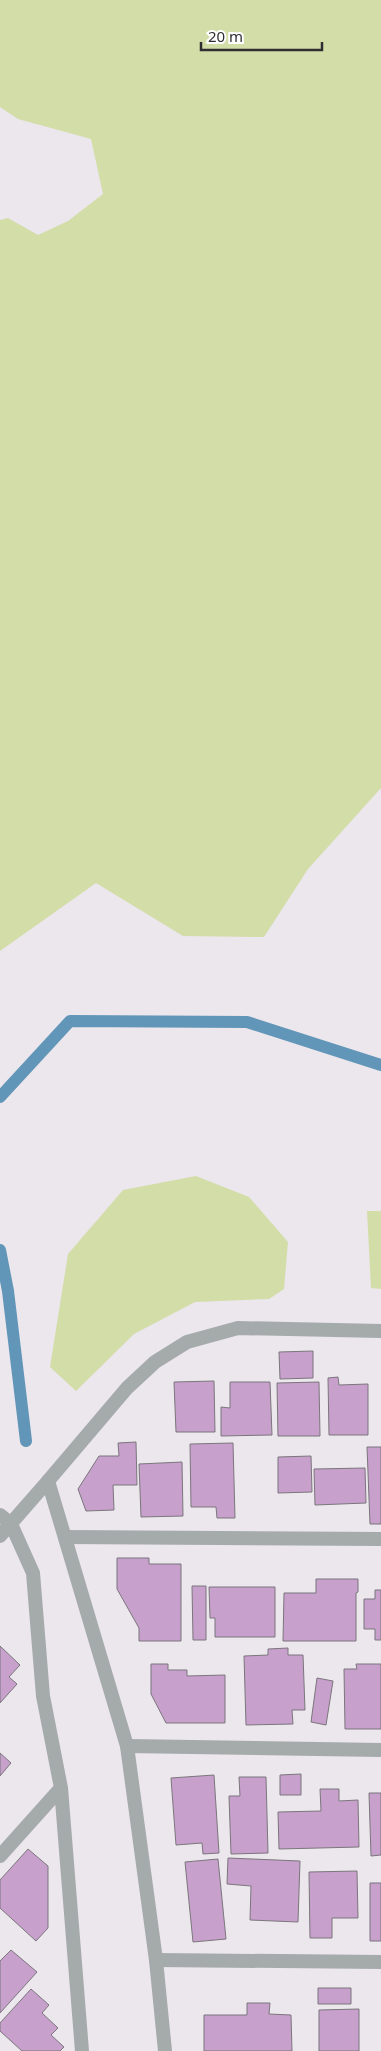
<svg xmlns="http://www.w3.org/2000/svg" width="381" height="2051" font-family="'Noto Sans',sans-serif">
<style>
.green{fill:#d3dda8}
.lines{fill:none;stroke-linecap:round;stroke-linejoin:round}
.stream{stroke:#6296b8;stroke-width:12}
.building{fill:#c7a0cc;stroke:#7b767c}
.minor{stroke:#a5aaaa;stroke-width:14}
.tertiary{stroke:#a5aaaa;stroke-width:14}
</style>
<rect width="100%" height="100%" fill="#ece6ed"/>
<path class="green" d="M0,0H381V788L308,869L264,937L183,936L96,883L0,951V220L8,218L38,235L68,221L103,194L91,139L18,119L0,107Z
M196,1176L249,1197L288,1242L284,1289L269,1299L195,1302L134,1334L76,1391L50,1367L68,1254L123,1190Z
M367,1211H381V1289L371,1288Z"/>
<g class="lines">
<path class="stream" d="M0,1097L70,1021L247,1022L381,1065
M0,1250L8,1291L26,1441"/>
</g>
<path class="building" d="M313,1351V1378L280,1379L279,1352Z
M338,1377L339,1385L368,1384V1435H329L328,1378Z
M214,1381L215,1432H176L174,1382Z
M230,1382H270L272,1435L221,1436V1407L230,1408Z
M319,1382L320,1436H278L277,1383Z
M136,1442L137,1485H113L114,1510L86,1511L78,1489L99,1456H119L118,1443Z
M233,1443L235,1518H217L216,1507H191L190,1444Z
M367,1447H381V1524H370Z
M311,1456L312,1492L278,1493V1457Z
M182,1462L183,1516L141,1517L139,1464Z
M365,1468L366,1503L315,1505L314,1469Z
M117,1558H149V1564H181V1641H139V1628L117,1589Z
M316,1579H358V1592L356,1593V1641H283L284,1593H316Z
M192,1586H206V1640H193Z
M209,1587H275V1637H215V1618H210Z
M375,1590H381V1640H375V1629H364V1599H375Z
M0,1646L20,1665L9,1677L17,1684L0,1703Z
M288,1648V1655H303L305,1710H292L293,1724L246,1725L244,1656L268,1655V1649Z
M151,1664H168V1670H187V1676L225,1675V1723H166L151,1694Z
M356,1664H381V1729H345L344,1669H357Z
M317,1678L333,1681L326,1725L311,1722Z
M0,1753L11,1763L0,1776Z
M301,1774V1795H280V1775Z
M214,1775L219,1853L203,1854L202,1843L176,1845L171,1778Z
M239,1777H266L268,1853L231,1854L229,1796H240Z
M320,1789H339V1801L358,1800L359,1847L279,1849L278,1812L321,1811Z
M369,1793H381V1855L371,1856Z
M28,1849L48,1866V1928L36,1941L0,1908V1880Z
M228,1858L300,1861L298,1922L250,1920L251,1886L227,1884Z
M218,1859L226,1939L193,1942L185,1862Z
M357,1871L358,1918H332V1938H310L309,1872Z
M370,1883H381V1941H370Z
M11,1950L37,1972L0,2013V1961Z
M318,1988H351V2004H318Z
M31,1989L49,2005L42,2013L58,2028L51,2035L64,2047L60,2051H22L0,2031V2023Z
M247,2003H270L269,2014L291,2015L292,2051H204V2015H247Z
M359,2009V2051H319V2010Z"/>
<g class="lines">
<path class="minor" d="M48,1481L127,1388L155,1362L187,1342L238,1328L381,1331
M0,1515L11,1524L33,1573L43,1696L61,1788L82,2051
M65,1537L381,1539
M127,1746L381,1750
M0,1856L61,1788
M156,1960L381,1962"/>
<path class="tertiary" d="M48,1481L127,1746L156,1960L165,2051
M0,1536L48,1481"/>
</g>
<path d="M201 42v8h121v-8" fill="none" stroke="#312e31" stroke-width="2.5"/>
<text x="208" y="42" font-size="15" fill="#312e31" stroke="#ffffff" stroke-width="4" paint-order="stroke">20 m</text>
</svg>
